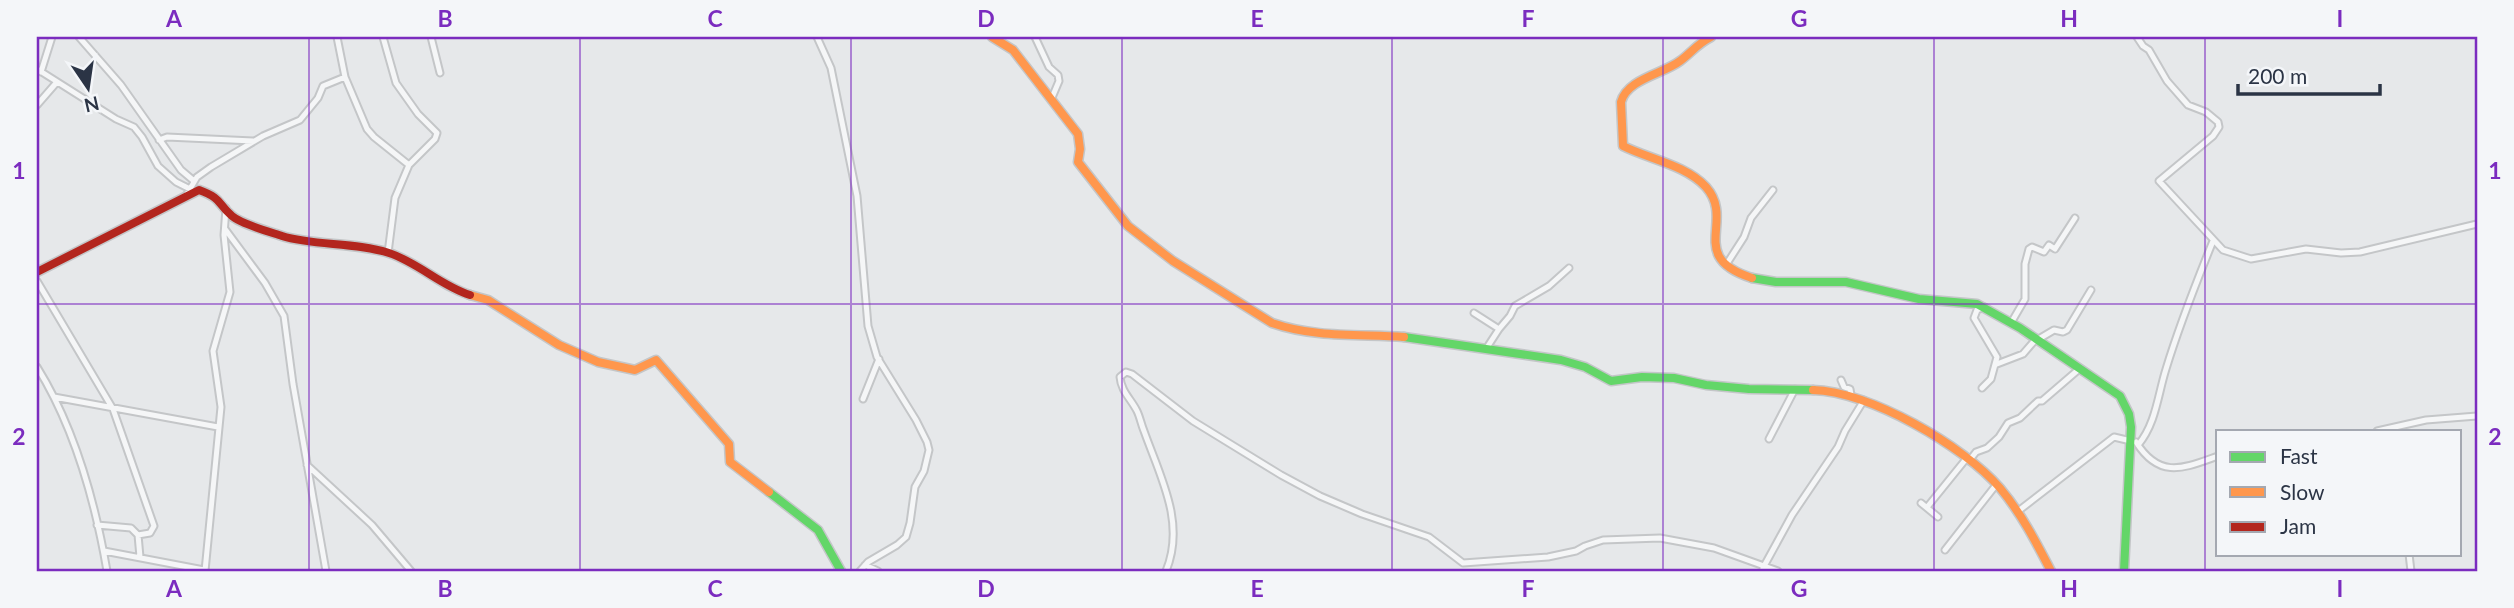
<svg xmlns="http://www.w3.org/2000/svg" width="2514" height="608" font-family="Lato,sans-serif">
<style>
.lines{fill:none;stroke-linecap:round;stroke-linejoin:round}
.street-casing{stroke:#c4c6c8;stroke-width:9}
.fast-casing{stroke:#c4c6c8;stroke-width:11}
.slow-casing{stroke:#c4c6c8;stroke-width:11}
.jam-casing{stroke:#c4c6c8;stroke-width:11}
.street{stroke:#f5f6f7;stroke-width:5}
.fast{stroke:#63d668;stroke-width:8}
.slow{stroke:#ff974d;stroke-width:8}
.jam{stroke:#b3261e;stroke-width:8}
.grid{fill:none;stroke:#7b2cbf;stroke-width:2;stroke-opacity:0.55}
.neatline{fill:none;stroke:#7b2cbf;stroke-width:2.5}
.grid-label{font-size:23px;text-anchor:middle;font-weight:bold;fill:#7b2cbf}
</style>
<rect width="100%" height="100%" fill="#e6e8ea"/>
<g class="lines">
<g class="street-casing">
<path id="street" d="M79,37L121,85L181,170L194,181
M383,37L396,83L418,114L437,133L435,139L409,165
M431,37L440,73
M817,37L831,68L857,196L868,326L877,357L916,420L927,442L929,450L924,471L915,487L910,523L906,537L897,545L868,562L860,571
M1035,37L1049,67L1058,75L1059,81L1051,100
M2137,37L2143,46L2149,50L2167,81L2188,105L2206,112L2218,122L2219,127L2213,136L2159,181L2223,250L2251,259L2306,249L2341,253L2360,252L2477,224
M37,69L116,119L134,127L142,137L158,166L176,182L190,189
M41,72L52,37
M345,77L367,129L374,137L409,165L395,198L388,253
M37,105L57,82
M159,140L167,137L253,141
M187,194L197,177L211,167L263,136L300,120L318,98L323,86L345,77L337,37
M225,229L265,283L284,316L293,384L326,571
M1726,265L1744,237L1751,218L1773,190
M37,281L113,409L154,526L150,533L138,535
M1474,313L1499,329L1486,349
M2011,323L2025,299V264L2029,249L2032,247L2044,252L2049,245L2055,249L2075,218
M1499,329L1510,316L1515,306L1549,286L1569,268
M2037,340L2054,330L2063,332L2067,330L2091,290
M1997,364L2023,354L2036,339
M37,367C75,428 95,501 107,571
M1841,380L1844,387L1850,389L1851,395
M1982,388L1991,379L1997,357L1974,318L1977,310L1985,307
M54,397L218,427
M863,399L879,359
M2377,431L2426,420L2477,416
M1769,439L1795,389
M2136,442C2160,480 2184,468 2218,456
M2138,445C2156,424 2158,394 2166,369C2179,326 2196,283 2213,241
M1969,461L1976,452L1987,448L1999,437L2008,423L2020,418L2038,401H2042L2078,370
M307,465L372,525L411,571
M1921,503L1938,517
M1928,506L1966,459
M2017,512L2114,437L2131,441
M97,525L131,528L138,535L140,557
M1945,550L1996,485
M104,551L204,570
M2409,554L2411,571
M865,565L878,571
M1763,568L1792,515L1838,447L1845,431L1864,400
M205,571L221,407L213,351L230,292L224,235L226,208
M1166,571C1186,523 1160,476 1144,431C1141,424 1140,417 1137,411C1131,399 1121,391 1120,377L1126,372L1132,374L1193,421L1281,475L1320,496L1362,514L1429,537L1463,563L1548,557L1576,551L1585,546L1603,540L1660,538L1714,548L1778,571"/>
</g>
<g class="fast-casing">
<path id="fast" d="M1752,278L1776,282H1846L1919,299L1977,304L2020,328L2120,396L2129,414L2131,427L2124,571
M1404,337L1561,360L1585,367L1611,381L1642,377L1674,378L1706,385L1749,389L1813,390
M769,492L818,530L841,571"/>
</g>
<g class="slow-casing">
<path id="slow" d="M992,37L1013,50L1078,134L1080,149L1078,162L1128,226L1173,261L1272,323C1315,338 1360,334 1404,337
M1711,37C1697,44 1692,52 1680,61C1663,74 1627,79 1621,102L1623,146C1649,159 1686,165 1706,187C1736,221 1686,257 1752,278
M470,295L488,300L559,345L598,362L635,370L656,360L729,444L730,462L769,492
M1813,390C1869,391 1964,446 2000,488C2021,513 2036,542 2051,571"/>
</g>
<g class="jam-casing">
<path id="jam" d="M37,272L199,190C223,199 216,202 232,216C241,224 270,232 282,236C314,246 355,242 389,253C419,263 441,286 470,295"/>
</g>
<use href="#street" class="street"/>
<use href="#fast" class="fast"/>
<use href="#slow" class="slow"/>
<use href="#jam" class="jam"/>
</g>
<path class="grid" d="M309,37V571M580,37V571M851,37V571M1122,37V571M1392,37V571M1663,37V571M1934,37V571M2205,37V571M37,304H2477"/>
<rect width="2514" height="608" fill="none" stroke="#f4f6f9" stroke-width="77"/>
<rect x="2216" y="430" width="245" height="126" fill="#f4f6f9" stroke="#a4a8b1" stroke-width="2"/>
<rect x="2230" y="452" width="35" height="10" fill="#63d668" stroke="#a4a8b1" stroke-width="2"/>
<text x="2280" y="464" font-size="21" fill="#2b3445">Fast</text>
<rect x="2230" y="487" width="35" height="10" fill="#ff974d" stroke="#a4a8b1" stroke-width="2"/>
<text x="2280" y="500" font-size="21" fill="#2b3445">Slow</text>
<rect x="2230" y="522" width="35" height="10" fill="#b3261e" stroke="#a4a8b1" stroke-width="2"/>
<text x="2280" y="534" font-size="21" fill="#2b3445">Jam</text>
<g transform="translate(88 88) rotate(167)" stroke="#f4f6f9" stroke-width="5" paint-order="stroke">
<path d="M0-5L12 26L0 18L-12 26Z" fill="#2b3445"/>
<text y="-10" font-size="19" font-weight="bold" text-anchor="middle" fill="#2b3445">N</text>
</g>
<path d="M2238 84v10h142v-10" fill="none" stroke="#2b3445" stroke-width="3.5"/>
<text x="2248" y="84" font-size="21" fill="#2b3445" stroke="#f4f6f9" stroke-width="5" paint-order="stroke">200 m</text>
<rect x="38" y="38" width="2438" height="532" class="neatline"/>
<g class="grid-label">
<text x="174" y="27">A</text>
<text x="445" y="27">B</text>
<text x="715" y="27">C</text>
<text x="986" y="27">D</text>
<text x="1257" y="27">E</text>
<text x="1528" y="27">F</text>
<text x="1799" y="27">G</text>
<text x="2069" y="27">H</text>
<text x="2340" y="27">I</text>
<text x="19" y="179">1</text>
<text x="2495" y="179">1</text>
<text x="19" y="445">2</text>
<text x="2495" y="445">2</text>
<text x="174" y="597">A</text>
<text x="445" y="597">B</text>
<text x="715" y="597">C</text>
<text x="986" y="597">D</text>
<text x="1257" y="597">E</text>
<text x="1528" y="597">F</text>
<text x="1799" y="597">G</text>
<text x="2069" y="597">H</text>
<text x="2340" y="597">I</text>
</g>
</svg>
